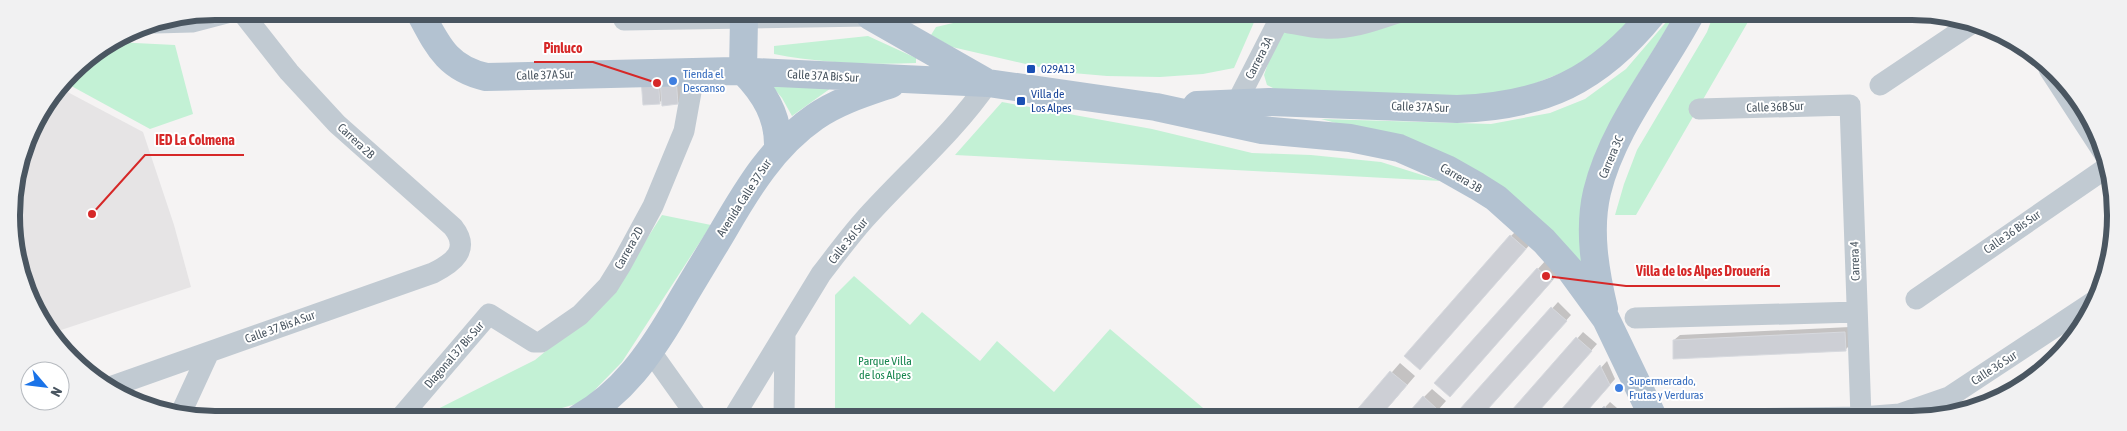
<svg xmlns="http://www.w3.org/2000/svg" width="2127" height="431" font-family="'Asap Condensed',sans-serif">
<style>
.education{fill:#e6e4e5}
.green{fill:#c3f1d5}
.shadow{fill:#0003}
.building{fill:#cdcfd5;stroke:#d7d9de}
.lines{fill:none;stroke-linecap:round;stroke-linejoin:round}
.minor{stroke:#c1cad2;stroke-width:21}
.major{stroke:#b3c2d1;stroke-width:28}
.transit-dot{fill:#1a4fb4;stroke:#fff;stroke-width:2}
.shop-dot{fill:#3f7fe0;stroke:#fff;stroke-width:2}
.labels{text-anchor:middle;stroke-width:4;stroke-linejoin:round;paint-order:stroke}
.street-label{font-size:12px;fill:#4a5661;stroke:#fff}
.transit-label{font-size:12px;fill:#164399;stroke:#fff;text-anchor:start}
.shop-label{font-size:12px;fill:#366cbe;stroke:#fff;text-anchor:start}
.park-label{font-size:12px;fill:#17864f;stroke:#fff}
.rim{fill:none;stroke:#4a5661;stroke-width:6}
.leader{fill:none;stroke:#d62828;stroke-width:2}
.callout-dot{fill:#d62828;stroke:#fff;stroke-width:2}
.callout-label{font-size:14px;text-anchor:middle;font-weight:bold;fill:#d62828;stroke:#fff;stroke-width:4;stroke-linejoin:round;paint-order:stroke}
</style>
<rect width="100%" height="100%" fill="#f5f3f3"/>
<path class="education" d="M60,88L143,132L174,225L191,287L52,333L22,281L12,202L27,137Z"/>
<path class="green" d="M1293,12L1639,13L1589,62L1516,91L1458,99L1275,89L1267,85L1264,75L1272,52Z
M1674,13H1676C1646,64 1604,122 1587,178C1578,206 1582,237 1584,266L1429,148L1321,119L1491,124L1550,113L1585,99L1626,69Z
M1714,13H1831L1834,16L1752,15L1636,215H1615L1624,184L1637,150L1707,32Z
M979,17H1107L1255,20L1234,68L1203,74L1160,77L1107,76L1061,72L952,47L931,35L936,27Z
M868,36L916,58V63C869,65 820,63 774,54V46Z
M115,42L175,45L193,114L150,129L64,82L71,71Z
M838,83L792,116L782,98L772,86Z
M1002,102L1152,129L1252,153L1311,155L1381,162L1441,181L955,155Z
M662,215L711,225L622,362L583,402L527,418H420L535,360L608,300Z
M854,276L910,325L922,312L980,361L997,341L1054,392L1110,329L1216,419H835V295Z
M2032,370L2035,374L1990,404L1963,410Z"/>
<path class="shadow" d="M682,73L684,97L678,103L663,99L659,103L642,80Z
M1519,228L1534,240L1420,369L1511,236Z
M1546,260L1560,272L1458,387L1436,383Z
M1558,302L1571,315L1478,419H1453Z
M1850,327L1851,344L1845,350L1674,340L1680,335Z
M1583,332L1597,344L1531,419H1506Z
M1607,361L1615,379L1580,419H1555Z
M1400,363L1415,376L1378,419H1351Z
M1432,389L1446,401L1430,419L1424,397Z
M1610,402L1624,414L1620,419H1594Z"/>
<path class="building" d="M658,78L660,104L643,105L641,79Z
M676,78L678,104L662,106L660,79Z
M1510,235L1526,249L1420,370L1404,356Z
M1537,268L1552,281L1450,397L1434,383Z
M1551,307L1567,321L1479,419H1451Z
M1845,332L1846,351L1673,359V340Z
M1576,337L1592,351L1532,419H1504Z
M1600,365L1610,385L1580,419H1553Z
M1390,371L1407,385L1378,419H1349Z
M1423,396L1438,410L1431,419H1403Z
M1604,406L1618,419H1592Z"/>
<g class="lines">
<path class="minor" d="M624,20L870,16L929,12
M1278,21C1293,23 1309,28 1324,28C1351,30 1376,20 1400,12
M155,23L192,22L234,11
M2049,69L2107,158
M1880,85L1971,24
M1236,104L1283,12
M1699,109L1850,105L1861,417
M1916,299L2109,166
M1635,318L1857,312
M651,352L698,418
M110,387L433,273C453,263 471,250 453,227L337,124L289,72L241,11
M180,415L209,352
M400,418L489,314L534,342H541L580,315L608,286L621,265L653,206L684,131L695,70
M733,418L821,274C835,256 849,237 864,220C905,174 953,134 988,83
M784,418L785,334
M1733,419L1861,417L1900,414L1949,397L2096,300"/>
<path class="major" d="M419,11C437,44 446,68 486,77L734,71L988,83L1156,107L1262,130L1350,138L1399,148L1447,169L1477,186L1496,198L1544,241L1571,271L1606,319L1654,419
M870,16L984,81
M744,18L743,71C765,93 779,117 778,148
M1197,105L1269,102L1457,109C1544,106 1598,81 1653,13
M1604,309C1595,271 1588,230 1597,192C1613,126 1660,72 1691,13
M579,418C623,393 649,355 674,313C690,285 707,258 723,231C748,188 773,146 815,117C838,101 865,93 891,84"/>
</g>
<g class="transit-dot">
<rect x="1026" y="64" width="10" height="10" rx="2.5"/>
<rect x="1016" y="96" width="10" height="10" rx="2.5"/>
</g>
<g class="shop-dot">
<circle cx="673" cy="81" r="5"/>
<circle cx="1619" cy="388" r="5"/>
</g>
<g class="labels">
<g class="street-label">
<text transform="translate(1259 58) rotate(-63)" y="4">Carrera 3A</text>
<text transform="translate(545 75) rotate(-2)" y="4">Calle 37A Sur</text>
<text transform="translate(823 76) rotate(3)" y="4">Calle 37A Bis Sur</text>
<text transform="translate(1420 107) rotate(2)" y="4">Calle 37A Sur</text>
<text transform="translate(1775 107) rotate(-2)" y="4">Calle 36B Sur</text>
<text transform="translate(356 141) rotate(43)" y="4">Carrera 2B</text>
<text transform="translate(1611 157) rotate(-67)" y="4">Carrera 3C</text>
<text transform="translate(1461 178) rotate(30)" y="4">Carrera 3B</text>
<text transform="translate(744 198) rotate(-57)" y="4">Avenida Calle 37 Sur</text>
<text transform="translate(2012 232) rotate(-35)" y="4">Calle 36 Bis Sur</text>
<text transform="translate(848 241) rotate(-51)" y="4">Calle 36I Sur</text>
<text transform="translate(629 248) rotate(-61)" y="4">Carrera 2D</text>
<text transform="translate(1855 261) rotate(-92)" y="4">Carrera 4</text>
<text transform="translate(280 327) rotate(-20)" y="4">Calle 37 Bis A Sur</text>
<text transform="translate(454 355) rotate(-49)" y="4">Diagonal 37 Bis Sur</text>
<text transform="translate(1994 368) rotate(-33)" y="4">Calle 36 Sur</text>
</g>
<g class="transit-label">
<text x="1041" y="73">029A13</text>
<text x="1031" y="98">Villa de<tspan x="1031" dy="14">Los Alpes</tspan></text>
</g>
<g class="shop-label">
<text x="683" y="78">Tienda el<tspan x="683" dy="14">Descanso</tspan></text>
<text x="1629" y="385">Supermercado,<tspan x="1629" dy="14">Frutas y Verduras</tspan></text>
</g>
<g class="park-label">
<text x="885" y="365">Parque Villa<tspan x="885" dy="14">de los Alpes</tspan></text>
</g>
</g>
<path d="M0 0H2127V431H0ZM215 20H1912A195 195 0 0 1 2107 215V216A195 195 0 0 1 1912 411H215A195 195 0 0 1 20 216V215A195 195 0 0 1 215 20Z" fill="#f1f1f2" fill-rule="evenodd"/>
<path class="rim" d="M215 20H1912A195 195 0 0 1 2107 215V216A195 195 0 0 1 1912 411H215A195 195 0 0 1 20 216V215A195 195 0 0 1 215 20Z"/>
<path class="leader" d="M657 83L593 62H534M92 214L145 155H244M1546 276L1626 286H1780"/>
<g class="callout-dot">
<circle cx="657" cy="83" r="5"/>
<circle cx="92" cy="214" r="5"/>
<circle cx="1546" cy="276" r="5"/>
</g>
<g class="callout-label">
<text x="563" y="53">Pinluco</text>
<text x="195" y="145">IED La Colmena</text>
<text x="1703" y="276">Villa de los Alpes Drouería</text>
</g>
<g transform="translate(45 386) rotate(118)"><circle r="24" fill="#ffffff" stroke="#b7bbc0"/>
<path d="M0-4L9 19L0 12L-9 19Z" fill="#1a73e8"/>
<text y="-8" font-size="14" font-weight="bold" text-anchor="middle" fill="#4a5661">N</text>
</g>
</svg>
